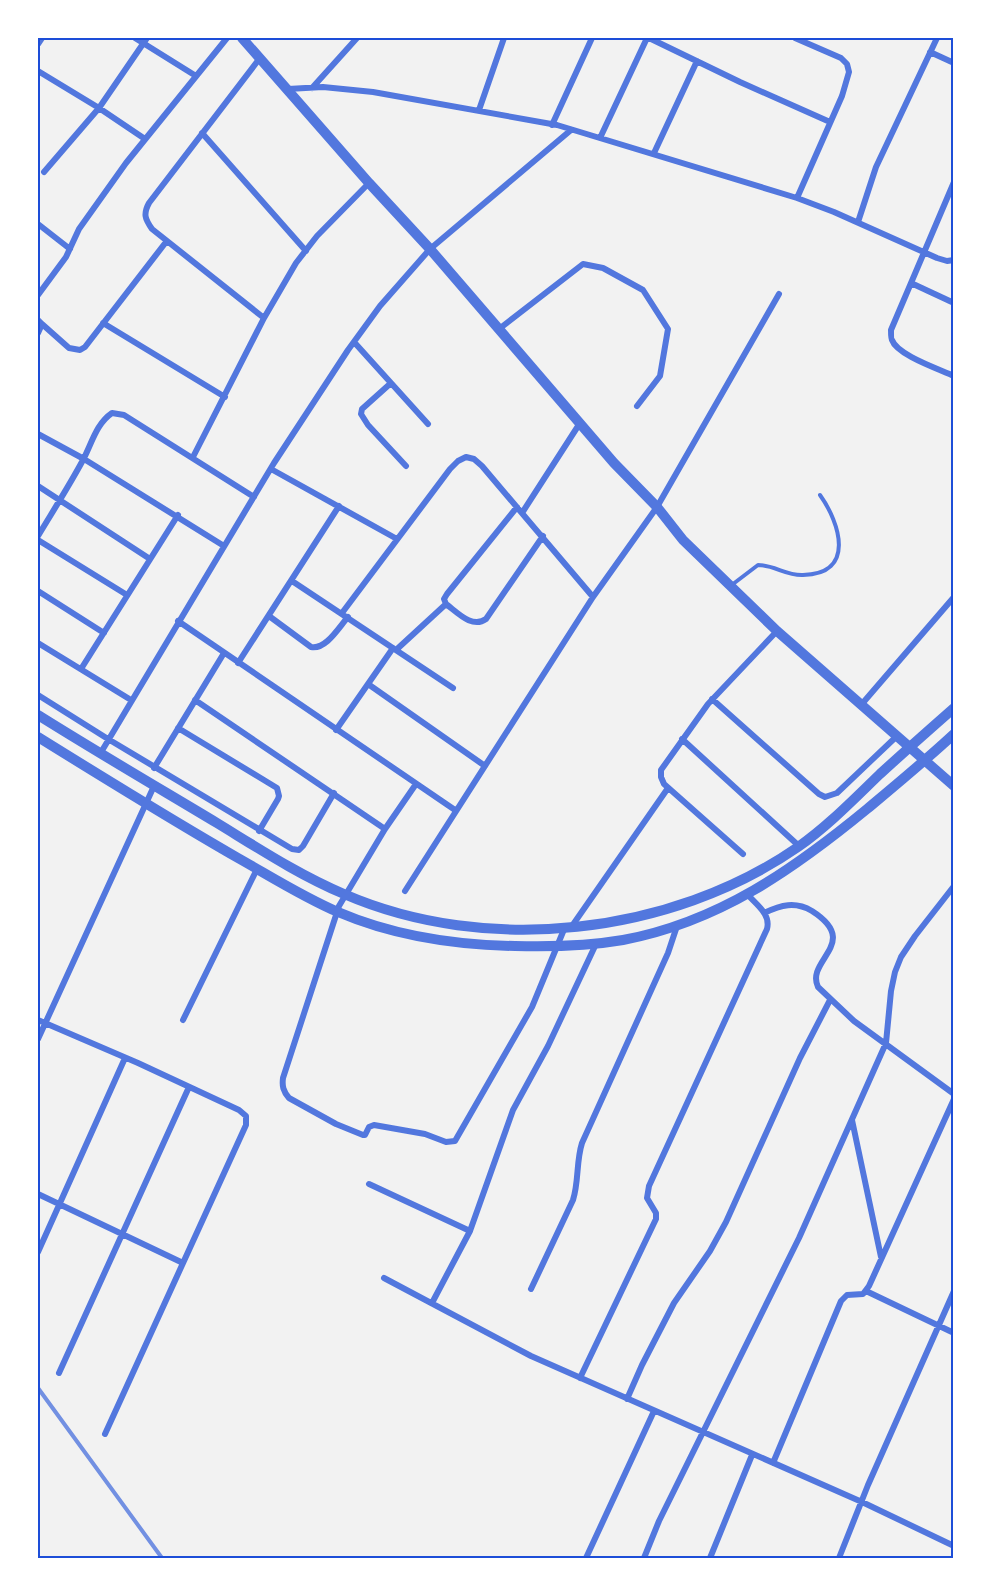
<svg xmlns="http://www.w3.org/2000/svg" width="991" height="1596" font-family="'Fira Sans Condensed',sans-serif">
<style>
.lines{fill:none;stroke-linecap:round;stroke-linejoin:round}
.service{stroke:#5277de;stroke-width:4}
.minor{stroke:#5277de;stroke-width:6}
.tertiary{stroke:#5277de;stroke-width:10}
.rail{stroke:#7290e2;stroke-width:4}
.neatline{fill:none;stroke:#1d4ed8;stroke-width:2}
</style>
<rect width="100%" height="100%" fill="#f2f2f2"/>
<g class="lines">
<path class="service" d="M733,584L758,565C774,565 787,576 803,575C856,574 840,523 820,495"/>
<path class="minor" d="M135,38L196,76
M649,38L740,82L830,122
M795,38L841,58L847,64L849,72L842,96L797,198
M38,44L42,38
M930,52L954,63
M260,58L149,203C143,214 145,219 152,229L264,318
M38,71L99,108L145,139
M312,88L357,38
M288,89L323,87L373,92L557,125L797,198L834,212L937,258L947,261L954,260
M479,110L504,38
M552,125L592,38
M202,133L306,251
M600,138L647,38
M654,153L697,61
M44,172L99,108L147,38
M954,182L891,330C891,332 891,339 892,340C897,355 939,369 954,376
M858,222L876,167L937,38
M38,224L70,249
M911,283L954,303
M38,295L66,257L79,229L126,163L227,38
M38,320L42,324L38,333
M103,323L225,397
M42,324L69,348L80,350L85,347L166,242
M499,329L583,264L603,268L643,290L668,329L660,376L637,406
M354,342L428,424
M391,383L362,409L361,414L368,425L406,466
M38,434L84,459L224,546
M193,457L264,318L296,263L317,236L369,183
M271,469L397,539
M38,486L150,559
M517,507L447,594L444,599L446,604C457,612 472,629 486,619L543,536
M522,513L580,423
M38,536C53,511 69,486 83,460C92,443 96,424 112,413L124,415L254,497
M38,540L127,595
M292,581L453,688
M38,591L104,633
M342,613L450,469L458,461L466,457L474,459L482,466L593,597
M269,616L311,647C326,650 339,627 348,617
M178,621L455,810
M38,643L131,700
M396,650L446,604
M238,663L339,506
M81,669L178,515
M368,684L485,766
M38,695L108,739L292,849L299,850L303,846L334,793
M712,699L819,794L825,797L837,793L897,736
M195,700L385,829
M861,705L954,597
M178,728L277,788L279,796L278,799L259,831
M336,730L393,648
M682,739L799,846
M100,754L274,463L348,350L380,306L430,249L571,130
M154,768L224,653
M416,784L385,829L339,906L283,1078C282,1086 283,1091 289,1098L336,1124L363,1135H365L369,1127L374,1125L425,1134L446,1142L455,1141L532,1007L565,927
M743,854L664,784L661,777V770L708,704L777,631
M405,891L593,597L657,507L779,294
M764,913C781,905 795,901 812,911C862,943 805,960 818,987L854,1021L954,1094
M572,926L668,788
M38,1020L138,1063L239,1110L246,1116V1125L105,1434
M183,1020L257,869
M38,1039L154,786
M852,1120L881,1257
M369,1184L470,1231
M38,1194L183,1263
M38,1252L125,1058
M384,1278L531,1356L862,1502L954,1546
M531,1289L573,1200C579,1181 576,1162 582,1143L668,953L677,926
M866,1291L954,1333
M432,1303L470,1231L513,1110L548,1046L596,944
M59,1373L189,1087
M580,1378L656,1219V1213L647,1198L649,1186L767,929C771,914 756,904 747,894
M627,1399L642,1365L674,1303L710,1251L726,1222L800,1058L830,1000
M773,1463L841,1301L847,1295L863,1294L869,1286L954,1099
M586,1558L654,1411
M644,1558L659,1521L799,1238L886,1043L891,991L895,972L901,957L915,936L954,886
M710,1558L752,1455
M839,1558L868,1485L954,1291"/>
<path class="tertiary" d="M242,38L369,183L430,249L614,463L657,507L683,540L777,631L954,786
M38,715C97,752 157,787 217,823C258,848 299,875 344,894C487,956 671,935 798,847C828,826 854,799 880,774C904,752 929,730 954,708
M38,737C104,778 170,819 238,858C270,876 303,897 338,912C394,936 454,945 515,946C551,947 588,946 623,940C719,922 794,869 867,809C897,784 926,760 954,734"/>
<path class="rail" d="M38,1388L162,1558"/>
</g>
<rect width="991" height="1596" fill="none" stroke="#ffffff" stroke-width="78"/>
<rect x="39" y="39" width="913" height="1518" class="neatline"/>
</svg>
